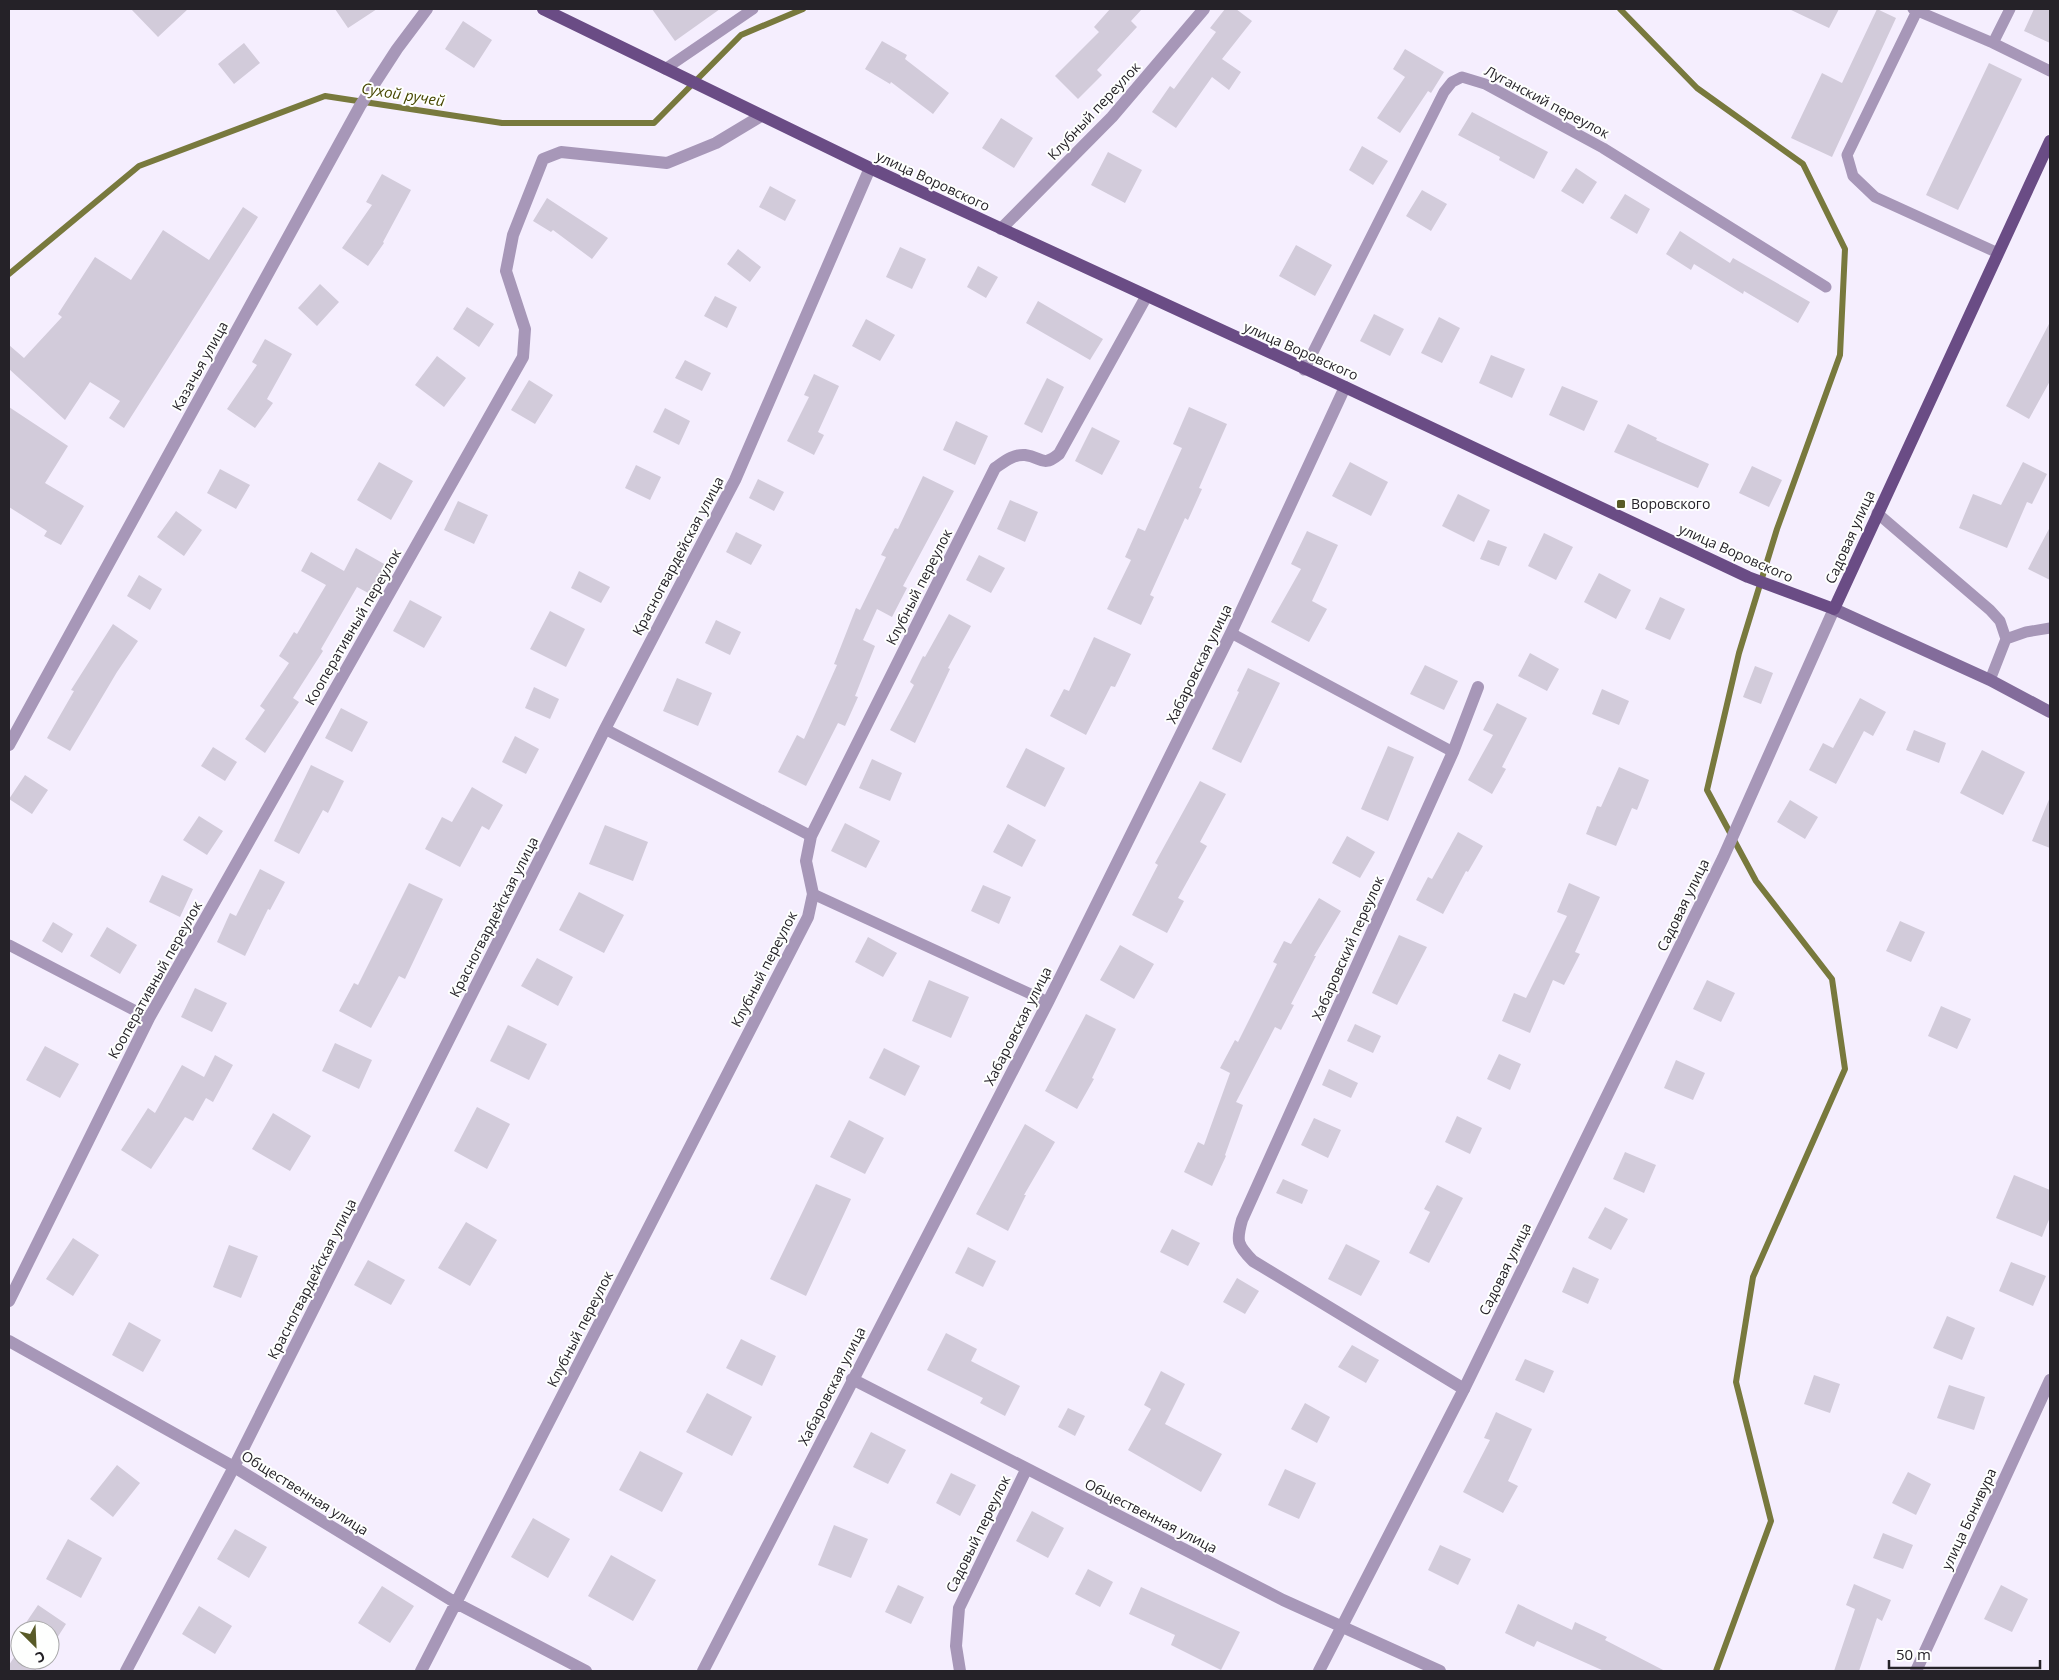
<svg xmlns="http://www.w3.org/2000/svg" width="2059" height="1680" font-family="'Open Sans',sans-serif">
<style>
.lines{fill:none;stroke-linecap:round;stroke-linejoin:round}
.stream{stroke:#78793d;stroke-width:6}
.building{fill:#d2cbda}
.service{stroke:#a797b8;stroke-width:11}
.minor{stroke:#a797b8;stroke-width:12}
.tertiary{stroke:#a797b8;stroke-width:12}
.secondary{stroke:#836c9b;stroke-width:12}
.primary{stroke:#6a4c85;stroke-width:12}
.poi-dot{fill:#585a27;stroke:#fefffe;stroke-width:2}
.labels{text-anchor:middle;stroke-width:4;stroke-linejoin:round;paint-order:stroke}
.street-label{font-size:14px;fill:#252228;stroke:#fefffe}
.poi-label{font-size:14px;fill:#252228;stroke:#fefffe;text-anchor:start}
.water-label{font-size:15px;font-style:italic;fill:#464600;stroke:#fefffe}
</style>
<rect width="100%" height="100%" fill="#f5eefe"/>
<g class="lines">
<path class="stream" d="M1620,9L1697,88L1803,164L1845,249L1840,355L1777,529L1739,653L1707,790L1756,881L1832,979L1845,1069L1753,1277L1736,1382L1771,1521L1716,1671
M9,274L139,166L325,96L502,123H654L741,35L803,9"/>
</g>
<path class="building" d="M131,9H188L158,37Z
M335,9H377L348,28Z
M652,9H720L675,41Z
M1110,9H1142L1131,21L1137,27L1097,70L1102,75L1078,99L1055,76L1099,32L1094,27Z
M1225,9H1236L1252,21L1222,59L1241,72L1229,90L1212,77L1176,128L1152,112L1170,86L1174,89L1216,32L1210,28Z
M1789,9H1839L1829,28Z
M1877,9L1896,18L1832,157L1791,138L1822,73L1842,83Z
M2034,9H2050V43L2024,31Z
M463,21L492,40L474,68L445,49Z
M882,41L907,55L905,59L949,93L933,114L891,82L890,84L865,69Z
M244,43L260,63L234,84L218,64Z
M1405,49L1444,72L1431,93L1428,91L1400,133L1377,118L1405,77L1393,69Z
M1989,63L2022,79L1958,210L1926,195Z
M1472,112L1548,152L1534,179L1499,160L1500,157L1458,135Z
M1001,118L1033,138L1014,168L982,148Z
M1362,146L1388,161L1373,185L1349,170Z
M1108,152L1142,170L1125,203L1091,185Z
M1576,168L1597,182L1583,204L1561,191Z
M382,174L411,190L383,242L384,243L368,266L342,248L372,205L366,202Z
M770,186L796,200L785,221L759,207Z
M1422,190L1447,204L1431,231L1406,216Z
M1625,194L1650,209L1637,234L1610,218Z
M547,198L608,238L592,259L553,230L551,232L533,221Z
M243,207L258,217L124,428L109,418L120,401L90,382L65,420L9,369V345L24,358L62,317L58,314L95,257L131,280L163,230L209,260Z
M1680,231L1730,263L1733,258L1810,302L1798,323L1744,291L1743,294L1694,264L1691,270L1666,254Z
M1296,245L1332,265L1315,296L1279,276Z
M900,247L926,259L912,289L886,277Z
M738,249L761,267L750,282L727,264Z
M978,266L998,277L986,298L967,287Z
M320,284L339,302L317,326L298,308Z
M715,296L737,307L727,328L704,316Z
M1038,301L1103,339L1090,360L1026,323Z
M467,307L494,324L479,347L453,329Z
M1374,314L1404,329L1390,356L1360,341Z
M1439,317L1460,328L1442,363L1421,353Z
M866,319L895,335L880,361L852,346Z
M2050,322V381L2029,419L2006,406Z
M265,339L292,354L267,399L273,403L255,428L227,409L257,365L252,362Z
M1491,355L1525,369L1512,398L1479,383Z
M437,356L466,378L444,407L415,385Z
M685,360L711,373L702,391L675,378Z
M814,374L839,386L818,432L824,435L814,455L787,441L809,397L804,395Z
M1047,378L1064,387L1042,433L1024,424Z
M529,380L553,395L535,424L511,410Z
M1562,386L1598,401L1584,431L1549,415Z
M9,407L68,446L45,483L84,506L61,545L44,536L47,531L9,507Z
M1189,407L1227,424L1199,488L1202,489L1188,520L1185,518L1150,595L1154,597L1141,625L1107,609L1131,560L1125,557L1138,528L1145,531L1182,448L1173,444Z
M665,408L690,421L679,445L653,432Z
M956,421L988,436L975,465L943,450Z
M1628,424L1657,438L1656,440L1709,464L1698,488L1614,452Z
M1092,427L1120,441L1102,475L1075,461Z
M379,462L413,481L391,520L357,500Z
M1350,462L1388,482L1371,516L1332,496Z
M2023,462L2047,474L2032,504L2027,502L2007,548L1959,528L1973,494L2001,505Z
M636,465L661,477L650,500L625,488Z
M1752,466L1782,480L1769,507L1739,493Z
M220,469L250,485L236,509L207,493Z
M923,476L954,491L903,586L907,588L892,617L877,609L863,640L875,646L855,696L858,697L845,726L838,723L806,786L778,772L797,735L804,739L837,665L834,664L856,608L860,610L886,557L881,555L895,528L898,529Z
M758,479L784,492L774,511L749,498Z
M1458,494L1490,510L1474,542L1442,526Z
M1010,500L1038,512L1025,542L997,529Z
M458,501L488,515L474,544L444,530Z
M176,511L202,530L184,556L157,537Z
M2050,527V580L2028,569Z
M1307,531L1338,545L1312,601L1327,609L1309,642L1271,622L1301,569L1291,564Z
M736,532L762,545L751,565L726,552Z
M1544,533L1573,547L1556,580L1528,566Z
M1488,540L1507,547L1499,566L1480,559Z
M356,548L386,565L370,594L357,587L321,649L323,651L293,698L299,702L265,753L245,739L265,710L260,706L289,663L279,656L294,632L297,634L326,585L301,571L311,552L344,571Z
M979,555L1005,568L991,593L966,580Z
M579,571L610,587L601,603L571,588Z
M1599,573L1631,590L1616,619L1584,602Z
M139,575L162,589L150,610L127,596Z
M1660,597L1685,609L1670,640L1645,629Z
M410,600L442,617L424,648L393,631Z
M550,611L585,629L566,667L530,649Z
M949,614L971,626L948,668L950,669L915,743L890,730L914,685L910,682L923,656L925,657Z
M716,620L741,632L730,655L705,643Z
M113,624L138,641L117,672L70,751L47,738L74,691L71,690Z
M1094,637L1131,654L1115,687L1111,686L1086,735L1050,716L1064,689L1069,691Z
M1530,653L1559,669L1547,691L1518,676Z
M1425,665L1458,681L1444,710L1410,694Z
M1755,666L1773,673L1761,704L1743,697Z
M1248,668L1280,683L1241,763L1212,749L1239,692L1237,691Z
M677,678L712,693L698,726L663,711Z
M534,687L559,699L550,719L525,708Z
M1602,689L1629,701L1619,725L1592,714Z
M1860,698L1886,712L1873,736L1864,731L1836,784L1809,770L1823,743L1833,748Z
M1497,703L1527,718L1502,767L1506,769L1492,794L1468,780L1493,735L1483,730Z
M341,708L368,722L352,752L325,738Z
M1914,730L1946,743L1939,763L1906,750Z
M515,736L539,749L526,774L502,762Z
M1388,746L1414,757L1388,821L1361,809Z
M213,747L237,762L225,781L201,766Z
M1026,748L1065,768L1045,807L1006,787Z
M1982,750L2025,772L2003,815L1960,793Z
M872,759L902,773L890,801L859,788Z
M311,765L344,781L328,813L323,810L299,854L274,841Z
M1619,767L1649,780L1637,810L1632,808L1616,846L1586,834L1597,806L1601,807Z
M25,775L48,790L32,814L9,799Z
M1200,781L1226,794L1200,842L1207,846L1178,898L1184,901L1167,933L1132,915L1158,865L1155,863Z
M472,787L503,805L489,830L482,826L460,867L425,849L442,817L452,822Z
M2050,797V848L2032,841Z
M1790,800L1818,817L1805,839L1777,822Z
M199,816L223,831L207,855L183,840Z
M845,823L880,841L866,868L831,851Z
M1008,824L1036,840L1022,867L993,852Z
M605,825L648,842L633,881L589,864Z
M1458,832L1483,846L1468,872L1466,871L1443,914L1416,900L1428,877L1432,879Z
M1347,836L1375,852L1360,878L1332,863Z
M260,869L285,882L270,910L268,909L245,956L217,942L230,913L236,916Z
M162,875L193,889L180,917L149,902Z
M409,883L443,899L405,979L399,976L371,1028L339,1011L354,983L358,985Z
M1569,883L1600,897L1575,952L1580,954L1564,985L1553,980L1530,1033L1502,1021L1514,993L1526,998L1567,916L1557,912Z
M983,885L1011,897L999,924L971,911Z
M579,892L624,915L604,953L559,930Z
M1319,898L1341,911L1314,956H1316L1291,1004L1294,1005L1281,1030L1275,1027L1236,1102L1243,1105L1225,1155L1226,1156L1212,1186L1184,1172L1198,1142L1204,1145L1230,1073L1220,1068L1235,1040L1238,1042L1277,964L1273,962L1284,941L1291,944Z
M1900,921L1925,932L1911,962L1886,951Z
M53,922L73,934L62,953L42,941Z
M107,927L137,945L120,974L90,956Z
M1399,935L1427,947L1397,1005L1372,993Z
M868,937L897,953L883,977L855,962Z
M1120,945L1154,964L1134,999L1100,980Z
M537,958L573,977L558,1006L521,986Z
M929,980L969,997L951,1038L912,1021Z
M1707,980L1735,993L1721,1022L1693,1009Z
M195,988L227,1003L212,1032L181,1017Z
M1941,1006L1971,1019L1957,1049L1928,1036Z
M1086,1014L1116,1029L1092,1078L1094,1079L1077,1109L1045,1091Z
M1355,1024L1381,1036L1373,1053L1347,1041Z
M508,1025L547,1044L529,1080L490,1061Z
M335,1043L372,1060L359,1089L322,1071Z
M45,1046L79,1064L60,1098L26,1080Z
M884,1048L920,1066L905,1096L869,1078Z
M1499,1054L1521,1064L1510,1090L1487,1079Z
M215,1055L233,1065L213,1102L206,1098L193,1121L185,1117L151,1169L121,1150L148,1108L155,1113L182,1065L204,1077Z
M1676,1060L1705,1073L1693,1100L1664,1088Z
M1329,1069L1358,1083L1351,1098L1322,1085Z
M477,1107L510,1124L487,1169L454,1151Z
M273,1113L311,1136L290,1171L252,1149Z
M1457,1116L1482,1128L1470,1154L1445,1142Z
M1314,1118L1341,1130L1328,1158L1301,1145Z
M849,1120L884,1138L865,1174L830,1157Z
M1025,1124L1055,1142L1024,1195H1026L1008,1231L976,1214Z
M1625,1152L1656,1165L1644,1193L1613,1179Z
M2014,1175L2050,1190V1217L2042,1237L1996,1218Z
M1283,1179L1308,1190L1302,1204L1276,1193Z
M816,1184L851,1199L806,1296L770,1279Z
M1437,1185L1463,1198L1429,1263L1409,1253L1430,1212L1424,1209Z
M1605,1207L1628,1219L1611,1250L1588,1238Z
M466,1222L497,1240L470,1286L438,1268Z
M1172,1229L1200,1243L1188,1266L1160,1252Z
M73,1238L99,1255L73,1296L46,1279Z
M1346,1244L1380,1261L1361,1296L1328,1279Z
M229,1245L258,1256L241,1298L213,1287Z
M968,1247L996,1261L983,1287L955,1273Z
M368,1260L405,1280L391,1305L354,1285Z
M2011,1262L2046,1276L2033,1306L1999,1291Z
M1573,1267L1599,1279L1588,1304L1562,1292Z
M1237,1278L1259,1291L1245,1314L1223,1302Z
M1947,1316L1975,1328L1962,1360L1933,1348Z
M129,1322L161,1340L143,1372L112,1355Z
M946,1333L977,1349L971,1361L1020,1386L1005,1416L980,1403L983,1398L927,1370Z
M741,1339L776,1356L762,1386L726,1368Z
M1352,1345L1379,1360L1366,1383L1338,1367Z
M1525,1359L1554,1371L1544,1393L1515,1380Z
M1161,1371L1185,1384L1165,1424L1222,1454L1201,1492L1128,1450L1151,1409L1144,1405Z
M1814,1375L1840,1384L1830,1413L1804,1404Z
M1949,1385L1985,1397L1974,1430L1937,1418Z
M707,1393L752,1417L732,1456L686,1432Z
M1305,1403L1330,1417L1317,1443L1291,1429Z
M1068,1408L1085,1416L1075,1436L1058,1427Z
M1496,1412L1532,1429L1508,1481L1518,1486L1503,1513L1463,1492L1490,1440L1484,1438Z
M871,1432L906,1450L888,1484L853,1467Z
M640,1451L683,1473L662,1512L619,1490Z
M117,1465L140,1483L113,1517L90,1499Z
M1285,1469L1316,1483L1299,1519L1268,1505Z
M1908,1472L1931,1484L1916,1515L1892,1503Z
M951,1473L976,1485L960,1516L936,1503Z
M1032,1511L1064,1528L1048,1558L1016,1541Z
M533,1518L570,1539L548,1578L511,1557Z
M834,1525L868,1539L851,1578L818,1565Z
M235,1529L267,1547L249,1578L217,1559Z
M1883,1533L1913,1545L1903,1569L1873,1558Z
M68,1539L102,1558L81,1598L46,1579Z
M1440,1545L1471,1559L1458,1585L1428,1570Z
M611,1555L656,1580L633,1621L588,1596Z
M1088,1569L1113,1582L1100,1607L1075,1594Z
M1854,1584L1891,1600L1882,1621L1877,1618L1859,1671H1834L1855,1609L1846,1605Z
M898,1585L924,1597L911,1624L885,1612Z
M2001,1585L2028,1599L2012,1632L1984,1619Z
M382,1586L414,1606L390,1643L358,1623Z
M1141,1587L1240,1632L1221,1670L1171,1645L1175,1635L1129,1614Z
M1518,1604L1572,1630L1575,1622L1607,1637L1605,1640L1665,1671H1604L1537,1641L1534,1647L1505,1633Z
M38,1605L66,1624L50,1649V1630H21Z
M199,1606L232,1626L215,1654L182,1634Z
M20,1648V1660H42L35,1671H9V1665Z"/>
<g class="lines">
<path class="service" d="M1913,9L1993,43L2050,71
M1917,11L1847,155L1853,176L1875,197L1998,253
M1993,43L2010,9
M665,69L753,9
M1304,370L1444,92L1452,82L1462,77L1485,84L1603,148L1826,287
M1877,513L1990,610L2000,621L2006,639L1990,680
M1231,633L1453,752
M2006,639L2026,632L2050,628
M605,729L811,836
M813,894L1048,1002
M9,945L149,1018"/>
<path class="minor" d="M1001,229L1112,117L1204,9
M9,745L360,106L397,49L427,9
M9,1301L149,1018L523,357L525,329L506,271L513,235L543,159L561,152L667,163L716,143L761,116
M9,1341L234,1467L456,1603L586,1671
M852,1379L1283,1600L1440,1671
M1464,1389L1253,1261C1237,1245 1236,1241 1242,1220L1453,752L1478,687
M126,1671L234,1467L605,729L735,480L870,168
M421,1671L808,917L813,894L806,861L811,836L995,468C1004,462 1013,454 1025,455C1042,457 1042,468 1059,454L1146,297
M703,1671L1048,1002L1231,633L1345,387
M960,1671L956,1646L959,1608L1026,1470
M1916,1671L2050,1380"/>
<path class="tertiary" d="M1319,1671L1464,1389L1723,858L1834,609"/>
<path class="secondary" d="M1834,609L1990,680L2050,712"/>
<path class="primary" d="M543,9L870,168L1345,387L1748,577L1834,609L2050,141"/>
</g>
<rect class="poi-dot" x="1616" y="499" width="10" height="10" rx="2.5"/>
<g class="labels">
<g class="street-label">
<text transform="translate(1547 102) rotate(28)" y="5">Луганский переулок</text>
<text transform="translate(1094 111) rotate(-47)" y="5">Клубный переулок</text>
<text transform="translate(933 181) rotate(25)" y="5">улица Воровского</text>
<text transform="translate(1301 351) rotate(24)" y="5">улица Воровского</text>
<text transform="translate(200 366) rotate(-61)" y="5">Казачья улица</text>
<text transform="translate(1850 537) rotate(-66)" y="5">Садовая улица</text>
<text transform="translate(1736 553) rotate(24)" y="5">улица Воровского</text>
<text transform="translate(678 556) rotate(-62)" y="5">Красногвардейская улица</text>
<text transform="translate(919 587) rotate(-63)" y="5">Клубный переулок</text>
<text transform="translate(353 627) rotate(-60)" y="5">Кооперативный переулок</text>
<text transform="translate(1199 664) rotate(-64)" y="5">Хабаровская улица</text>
<text transform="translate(1683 905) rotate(-64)" y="5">Садовая улица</text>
<text transform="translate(494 917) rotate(-63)" y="5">Красногвардейская улица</text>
<text transform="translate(1348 948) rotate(-66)" y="5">Хабаровский переулок</text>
<text transform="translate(764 969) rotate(-63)" y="5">Клубный переулок</text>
<text transform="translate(155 980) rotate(-61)" y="5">Кооперативный переулок</text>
<text transform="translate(1018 1026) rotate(-63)" y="5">Хабаровская улица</text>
<text transform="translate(1505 1269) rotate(-64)" y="5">Садовая улица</text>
<text transform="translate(312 1279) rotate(-63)" y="5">Красногвардейская улица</text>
<text transform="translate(580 1329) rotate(-63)" y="5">Клубный переулок</text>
<text transform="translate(832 1386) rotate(-63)" y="5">Хабаровская улица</text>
<text transform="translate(305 1493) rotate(32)" y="5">Общественная улица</text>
<text transform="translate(1151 1516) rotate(27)" y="5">Общественная улица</text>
<text transform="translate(1969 1519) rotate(-65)" y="5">улица Бонивура</text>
<text transform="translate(978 1534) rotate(-64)" y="5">Садовый переулок</text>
</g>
<g class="poi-label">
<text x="1631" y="509">Воровского</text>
</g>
<g class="water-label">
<text transform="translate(403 95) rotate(9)" y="5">Сухой ручей</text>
</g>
</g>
<rect width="2059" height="1680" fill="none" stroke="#252228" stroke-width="20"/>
<g transform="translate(35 1645) rotate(156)"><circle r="24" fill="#fefffe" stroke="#a7a7a8"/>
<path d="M0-4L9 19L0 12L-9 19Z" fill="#585a27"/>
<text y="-8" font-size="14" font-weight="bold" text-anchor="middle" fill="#252228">С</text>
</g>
<path d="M1889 1660v8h151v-8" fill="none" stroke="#252228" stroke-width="2.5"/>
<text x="1896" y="1660" font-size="15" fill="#252228" stroke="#fefffe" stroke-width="4" paint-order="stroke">50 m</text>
</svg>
